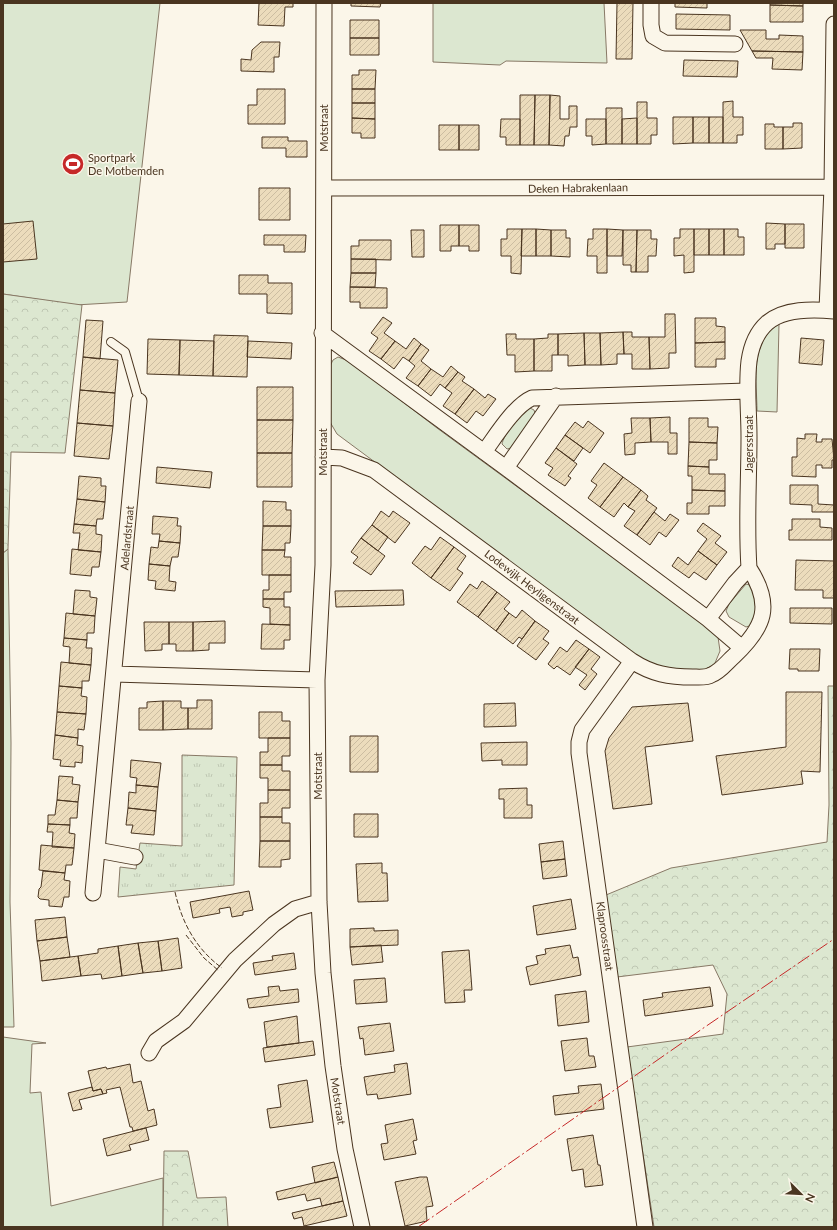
<svg xmlns="http://www.w3.org/2000/svg" width="837" height="1230" font-family="Lato,sans-serif">
<style>
.grass{fill:#dce7d0;stroke:#887966}
.forest{fill:url(#forest-crowns);stroke:#887966}
.park{fill:url(#park-tufts);stroke:#887966}
.building{fill:url(#building-hatch);stroke:#4a3520}
.lines{fill:none;stroke-linecap:round;stroke-linejoin:round}
.lane-casing{stroke:#4a3520;stroke-width:10}
.street-casing{stroke:#4a3520;stroke-width:17}
.lane{stroke:#fbf6e9;stroke-width:8}
.street{stroke:#fbf6e9;stroke-width:15}
.fence{stroke:#4a3520;stroke-width:1;stroke-dasharray:5 2;stroke-linecap:butt}
.power{stroke:#c62828;stroke-width:1;stroke-dasharray:14 3 2 3;stroke-linecap:butt}
.labels{text-anchor:middle;stroke-width:3;stroke-linejoin:round;paint-order:stroke}
.street-label{font-size:11px;fill:#4a3520;stroke:#fbf6e9}
.poi-label{font-size:11px;fill:#4a3520;stroke:#fbf6e9;text-anchor:start}
</style>
<defs>
<pattern id="forest-crowns" width="20" height="18" patternUnits="userSpaceOnUse"><rect width="20" height="18" fill="#dce7d0"/><path d="M2 6a3 3 0 1 1 6 0M12 15a3 3 0 1 1 6 0" fill="none" stroke="#bec7b2"/></pattern>
<pattern id="park-tufts" width="24" height="20" patternUnits="userSpaceOnUse"><rect width="24" height="20" fill="#dce7d0"/><path d="M3 7l-1-3M5 7V3M7 7l1-3M15 17l-1-3M17 17v-4M19 17l1-3" fill="none" stroke="#bec7b2"/></pattern>
<pattern id="building-hatch" width="6" height="6" patternUnits="userSpaceOnUse"><rect width="6" height="6" fill="#ecdcbc"/><path d="M-1 1l2-2M0 6l6-6M5 7l2-2" fill="none" stroke="#ccbda1"/></pattern>
</defs>
<rect width="100%" height="100%" fill="#fbf6e9"/>
<path class="grass" d="M3,3H160L127,302L75,305L3,294Z
M433,3H604L607,63L506,61L500,65L433,62Z
M779,324L777,412L757,411C757,383 749,341 779,324Z
M338,357L349,361L437,428L714,631L718,637L720,651L715,663L705,670L667,672L643,661L337,434L330,422V366L333,360Z
M530,408L534,410L535,413L511,448L507,449L502,444C503,436 522,410 530,408Z
M8,549L11,743L10,902L14,1027H3V553Z
M746,584L750,585C755,594 761,624 746,627L729,617L726,611L729,604Z
M3,1037L46,1043L32,1044L30,1093L41,1092L51,1206L163,1178V1227H3Z"/>
<path class="forest" d="M3,294L82,305L65,453L11,452L8,549L3,553Z
M828,686H834V1227H654L627,1047L723,1034L727,994L713,965L617,977L606,895L671,868L827,842L829,805Z
M164,1151H188L197,1198L226,1197L228,1227H163Z"/>
<path class="park" d="M182,755L237,757L234,885L118,897L120,867L136,869L140,843L182,846Z"/>
<path class="building" d="M259,3H293V7H285L284,26L258,25Z
M351,3H381L380,7L351,6Z
M617,3H633L632,59H616Z
M675,3H707V8L675,7Z
M770,3H803V6L770,5Z
M770,5L803,6V22H770Z
M676,14L730,15V30L676,29Z
M350,20H379V38H350Z
M740,30H766V39H779V35L803,36V52L752,51Z
M350,38H379V55H350Z
M261,42H280L279,57H274V72L241,71V59L251,60L252,50Z
M752,51L803,52L802,70L772,69L773,58H756Z
M684,60L738,61L737,77L683,76Z
M359,70H376L375,89H352V75H359Z
M257,89H285V124H248V105H257Z
M352,89H375V103H352Z
M520,95H535L534,145H520Z
M535,95H550L549,145H534Z
M550,95L560,96V119H569V106H577V127H570L569,136H565L564,146L549,145Z
M733,101V117H743V135H737V143H723V102Z
M637,102H647V118H657V135H651V144H637Z
M352,103H375V119L352,118Z
M606,108H622V144H606Z
M673,117H693V143L673,144Z
M693,117H709V143H693Z
M709,117H723V143H709Z
M352,118L375,119V138H361V133H352Z
M637,118V144H622V119Z
M501,119H520V145H506V137H500Z
M586,119H606V144L592,145V136H586Z
M793,123H802V148L783,149V127H793Z
M765,124H774V127H783V149H765Z
M439,125H459V150H439Z
M459,125H479V150H459Z
M262,137H288V141H307V157H286V148H262Z
M259,188H290V220H259Z
M33,221L37,259L3,262V224Z
M766,223L785,224V244H775V249H766Z
M785,224H804V248H785Z
M440,225H459V246H451V251H440Z
M459,225H479V251H469V246H459Z
M507,229H522L521,274L511,273V256H501V239H507Z
M522,229H536V256H521Z
M536,229L551,230V256H536Z
M593,229H607V273H597V256H587L588,239H593Z
M607,229L623,230L622,256H607Z
M680,229H694V272L684,273V255L674,256V238H680Z
M694,229H709V255H694Z
M709,229H724V255H709Z
M724,229H738V237H744V255H724Z
M411,230H424V257H412Z
M551,230H566V238H570V257L551,256Z
M623,230H637L636,272H631V265H623Z
M637,230H651V239H657L656,256H648V272H636Z
M264,235H306L305,252H284V245H264Z
M359,240H391V260L351,259V246H359Z
M351,259H376V273H351Z
M351,273H376L375,287H350Z
M239,275H268V283H292V314L267,313V294H239Z
M350,287L387,288V308H360V302H350Z
M665,314H675L676,353H669V368L650,369L649,337H665Z
M383,317L392,323L384,333L395,341L381,359L369,351L378,338L371,333Z
M695,318H716V326L725,327V342L695,343Z
M86,320L103,321L100,359L83,357Z
M623,332L624,354H617V364L601,365L600,333Z
M623,332H632V337H649L650,369H632V354H624Z
M584,333L585,365L568,366V355H558V334Z
M584,333H600L601,365H585Z
M506,334H516V339H534V371L515,372V355H507Z
M548,334H558V355H552V371H534V339L548,338Z
M214,335L248,336L247,377L213,376Z
M414,338L421,344L409,361L403,357L394,369L381,359L395,341L406,349Z
M801,338L824,340L822,365L799,363Z
M148,339L180,340L179,375L147,374Z
M180,340L214,341L213,376L179,375Z
M248,341L292,343L291,359L247,357Z
M725,342V359H716V367H695V343Z
M421,344L429,350L421,361L431,369L418,386L406,378L415,366L409,361Z
M83,357L118,360L115,393L80,390Z
M451,366L458,372L445,388L440,384L431,396L418,386L431,369L443,377Z
M458,372L465,377L462,381L474,389L455,414L443,406L452,393L445,388Z
M257,387H293V420H257Z
M474,389L485,398L488,394L496,399L483,416L476,411L467,423L455,414Z
M80,390L115,393L113,426L77,423Z
M670,417V433H677V454H668V442H651L650,418Z
M631,418H650L651,442L635,443V454L625,455L624,434L632,433Z
M689,418H708V427H718L717,443L689,442Z
M257,420H293L292,453H257Z
M588,421L604,433L590,453L565,435L575,422L583,428Z
M77,423L113,426L109,459L74,456Z
M805,434H817L816,442H822V439H832L834,460H832V468H822V465H816V477L792,476V457H797V438L805,439Z
M565,435L583,448L574,461L556,448Z
M689,442L717,443V460H709V467L688,466Z
M556,448L577,464L568,476L571,478L565,486L548,475L553,468L545,463Z
M257,453H292V487H257Z
M604,463L623,477L600,507L588,498L597,485L591,481Z
M688,466L709,467V474H725V491L692,490V476H688Z
M157,467L212,472L210,488L156,483Z
M79,476L101,478V486H106L105,502L77,499Z
M623,477L641,490L628,507L624,503L614,517L600,507Z
M790,485H818V504L834,505V512H812V505L790,504Z
M641,490L648,496L646,500L657,508L637,535L624,526L635,511L628,507Z
M692,490L725,491V506H709V514H687V503H692Z
M77,499L105,502L103,519H97L96,526L74,524Z
M263,501L286,502V510H291V526H263Z
M381,511L389,517L393,511L410,523L395,543L372,525Z
M654,512L665,521L670,514L679,520L666,537L659,532L650,545L637,535Z
M153,516L178,518L177,526H181L180,543L159,541L160,534H152Z
M792,519H820V527L832,528V540H789V530H792Z
M703,523L721,536L715,543L727,552L717,565L698,551L707,539L697,531Z
M74,524L96,526V534L102,535L101,552L78,550L80,533H73Z
M372,525L388,537L378,551L361,538Z
M263,526H291L290,543H285V550H262Z
M440,537L454,547L431,578L412,563L425,546L431,550Z
M361,538L385,556L371,575L353,563L358,557L351,552Z
M159,541L180,543L178,557H172L170,566L149,564L151,547L158,548Z
M454,547L466,556L457,569L463,573L450,591L431,578Z
M72,549L101,552L99,567H92L91,576L70,574Z
M262,550H285L284,557H291V575H262Z
M698,551L717,565L706,580L694,572L689,578L672,566L678,557L688,565Z
M796,560L834,561V598H823V590H795Z
M149,564L170,566L169,581L176,582L175,591L155,589L156,581L148,580Z
M269,575H291V592H284V599H263V590H269Z
M482,581L497,592L478,617L457,602L470,584L477,589Z
M75,590L90,591V597L97,598L95,616L73,614Z
M403,590L404,605L336,607L335,591Z
M497,592L510,602L504,609L509,613L496,631L478,617Z
M263,599H284V607H290V625L270,624V608L263,607Z
M790,608H832V624L790,623Z
M522,610L535,621L522,639L519,637L513,644L496,631L509,613L516,618Z
M66,613L95,616L94,633H87V640L64,638Z
M225,621V643H209V650L193,651V622Z
M535,621L549,631L543,639L549,643L536,660L517,646Z
M144,622H169V644H162V650L145,651Z
M169,622H193V651H176V644H169Z
M262,624L290,625V640H284V649H261Z
M64,638L87,640L86,648H92L91,665L69,663L70,647L63,646Z
M576,640L589,649L570,675L557,666L554,669L548,664L560,647L567,652Z
M589,649L600,657L591,669L597,674L585,690L579,685L587,675L575,667Z
M790,649H820L819,671H798V669H789Z
M61,662L91,665L89,681H82V688L59,686Z
M59,686L82,688L81,696L87,697L86,714L57,712Z
M786,692H822L820,772L801,771L803,784L722,795L716,756L786,747Z
M197,700H212V729H188V708H197Z
M163,701H181V708H188V729L163,730Z
M163,701V730H139V708H147V702Z
M515,703L516,726L484,727V704Z
M688,703L693,741L645,747L652,804L613,809L605,751L609,738L632,707Z
M57,712L86,714L84,730L78,729V738L55,735Z
M259,712H282V721H290V738H259Z
M55,735L78,738L77,745L83,746L82,763L75,762V767L60,766L61,760L53,759Z
M350,736H378V772H350Z
M268,738H290V756H282V765H260V752H268Z
M527,742V765H502V760L482,761L481,743Z
M131,760L161,763L158,787L136,785L137,778L130,777Z
M260,765H282V771H290V790H268V778H260Z
M59,776L73,777L72,784L80,785L78,802L57,800Z
M136,785L158,787L156,811L128,808L129,792L136,793Z
M527,788V805H532V818H504V799H499V789Z
M268,790H290V808H282V817H260V803H268Z
M57,800L78,802L77,818H70V825L48,824V815H55Z
M128,808L156,811L154,835L131,833L133,825H126Z
M354,814H378V837H354Z
M260,817H282V823H290V841H260Z
M48,824L70,825L69,833L75,834L74,848L52,847L53,832H47Z
M260,841H290V859L281,860V867H259Z
M563,841L565,859L541,862L539,844Z
M41,845L74,848L72,865H66L65,873L39,870Z
M565,859L567,876L543,879L541,862Z
M382,863V873H387L388,901L358,902L356,864Z
M43,871L65,873L64,880L70,881L69,897H64L62,907L49,906V900L40,899L38,897L39,889L41,887Z
M249,891L253,910L243,912V915L232,917L230,907L219,909L220,913L193,918L190,902Z
M571,899L576,929L537,935L533,906Z
M65,917L67,937L37,941L35,920Z
M374,928V931L398,930V945L350,947V929Z
M67,937L70,957L40,961L37,941Z
M178,938L182,968L162,971L158,941Z
M158,941L162,971L143,973L138,943Z
M138,943L143,973L122,976L118,946Z
M381,945L383,962L352,965L350,947Z
M570,945L573,958L578,957L581,975L530,985L526,967L538,964L536,956L546,954L545,949Z
M118,946L122,976L102,979L101,974L81,976L78,956L98,953V949Z
M469,950L472,990H464L465,1002L445,1003L442,952Z
M294,953L296,969L255,975L253,963L273,960L272,956Z
M78,956L81,976L42,981L40,961Z
M385,978L387,1002L356,1004L354,980Z
M279,986L280,991L298,989L299,1002L249,1008L247,999L269,996L268,987Z
M710,987L713,1006L645,1016L643,1000L663,997L662,993Z
M586,991L589,1022L558,1026L555,995Z
M297,1016L299,1043L267,1047L264,1022Z
M390,1023L394,1051L365,1055L363,1038L360,1039L358,1027Z
M587,1038L589,1056H594L596,1067L565,1071L561,1041Z
M313,1041L315,1055L265,1062L263,1048Z
M407,1063L411,1094L378,1099L377,1094L367,1095L364,1077L395,1072L394,1065Z
M130,1064L133,1083L141,1081L148,1111L154,1109L157,1125L133,1131L132,1127H130L120,1087L106,1090L107,1093L103,1094L101,1089L93,1091L88,1071L106,1067L107,1069Z
M307,1080L313,1122L270,1128L267,1109L281,1107L278,1085Z
M601,1084L604,1109L555,1115L553,1096L579,1093L578,1086Z
M92,1087L93,1091L101,1089L103,1094L79,1100L82,1109L73,1111L68,1093Z
M413,1119L417,1140L413,1141L416,1154L384,1160L381,1144L388,1143L385,1125Z
M146,1128L149,1140L129,1145L131,1150L107,1156L103,1139Z
M593,1135L598,1165H600L603,1185L585,1187L583,1169L572,1171L567,1139Z
M334,1162L338,1177L315,1183L312,1167Z
M338,1177L343,1201L322,1206L320,1198L307,1201L305,1194L278,1200L276,1192Z
M420,1177H427L433,1206L426,1207L427,1221L405,1226L395,1182Z
M343,1201L347,1216L304,1226L302,1217L294,1219L292,1213Z"/>
<g class="lines">
<g class="lane-casing">
<path id="lane" d="M111,342L125,352L139,401"/>
</g>
<g class="street-casing">
<path id="street" d="M324,3L323,565L317,680L319,902L323,973L333,1066L345,1149L362,1227
M651,3V25L653,36L665,43L735,44
M324,188L832,187
M827,310L832,187L834,24
M322,333L506,468L708,619L742,648
M484,452C496,436 514,406 532,398L747,391
M323,457L342,458L374,470L632,661C652,674 669,677 693,677C698,677 706,678 711,675C720,672 727,662 734,656C765,627 773,605 749,568
M506,468L556,396
M708,619L735,583L749,568C746,525 749,480 749,437C749,411 746,386 749,361C751,347 756,333 767,323C784,308 813,309 834,311
M632,661L582,730L579,742V753L645,1227
M114,674L317,680
M97,850L135,857
M93,893L139,401
M149,1053L156,1041L184,1021L235,960L274,924L295,909L319,902"/>
</g>
<use href="#lane" class="lane"/>
<use href="#street" class="street"/>
<path class="fence" d="M175,892C182,923 196,949 222,968
M186,935L204,958L219,971"/>
<path class="power" d="M418,1227L702,1029L834,939"/>
</g>
<defs>
<g id="stadium-disc" transform="scale(1.15)"><circle r="9.5" fill="#c62828" stroke="#fbf6e9"/><path d="M0-5a6.5 5 0 1 0 0 10a6.5 5 0 1 0 0-10ZM-3.5-1.8h7v3.6h-7Z" fill="#fff"/></g>
</defs>
<g fill-rule="evenodd">
<use href="#stadium-disc" x="73" y="164"/>
</g>
<g class="labels">
<g class="street-label">
<text transform="translate(324 128) rotate(-90)" y="4">Motstraat</text>
<text transform="translate(578 188) rotate(-1)" y="4">Deken Habrakenlaan</text>
<text transform="translate(749 444) rotate(-90)" y="4">Jagersstraat</text>
<text transform="translate(323 452) rotate(-90)" y="4">Motstraat</text>
<text transform="translate(127 538) rotate(-85)" y="4">Adelardstraat</text>
<text transform="translate(532 587) rotate(37)" y="4">Lodewijk Heyligenstraat</text>
<text transform="translate(318 776) rotate(-90)" y="4">Motstraat</text>
<text transform="translate(605 936) rotate(82)" y="4">Klaproosstraat</text>
<text transform="translate(338 1101) rotate(81)" y="4">Motstraat</text>
</g>
<g class="poi-label">
<text x="88" y="162">Sportpark<tspan x="88" dy="13">De Motbemden</tspan></text>
</g>
</g>
<rect width="837" height="1230" fill="none" stroke="#4a3520" stroke-width="8"/>
<g transform="translate(801 1194) rotate(114)" stroke="#fbf6e9" stroke-width="3" paint-order="stroke">
<path d="M0-3L7 15L0 10L-7 15Z" fill="#4a3520"/>
<text y="-6" font-size="11" font-weight="bold" text-anchor="middle" fill="#4a3520">N</text>
</g>
</svg>
